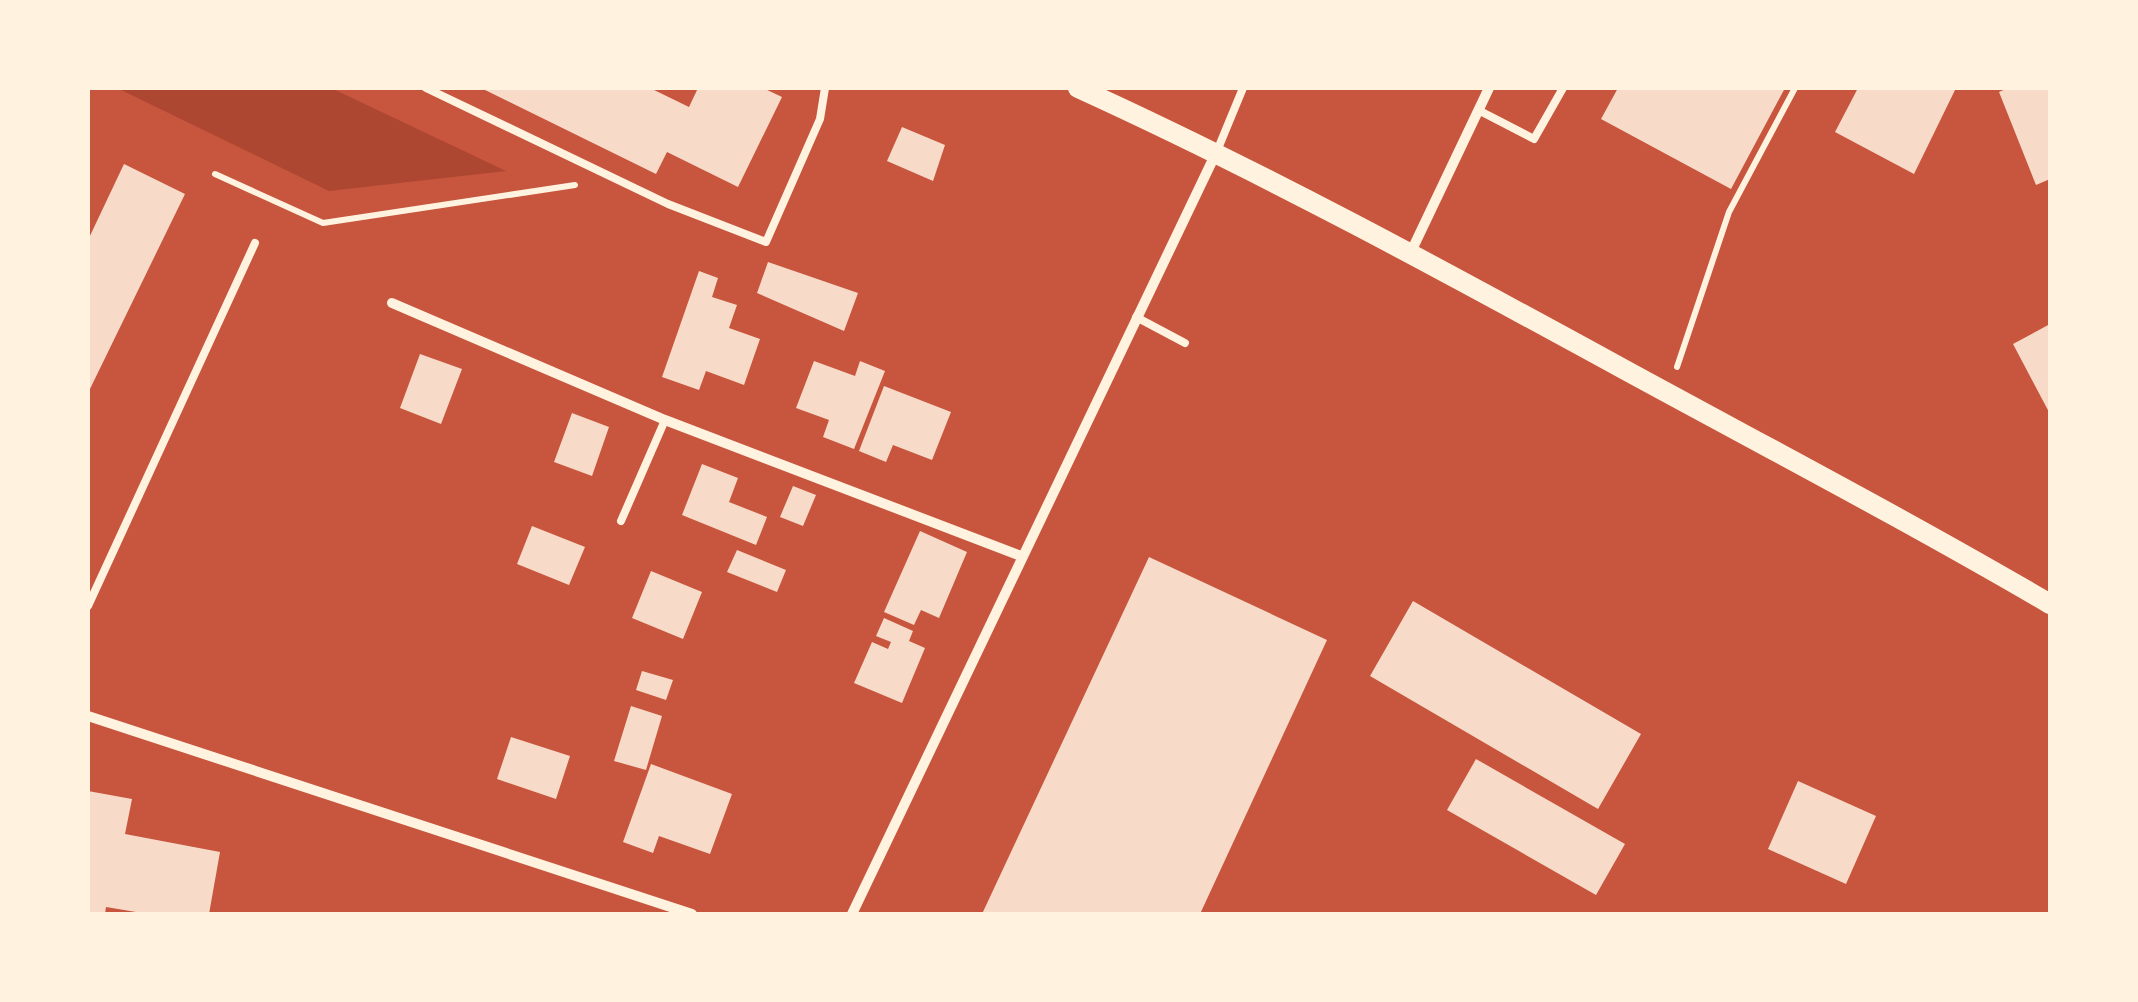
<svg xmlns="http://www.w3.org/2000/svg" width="2138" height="1002" font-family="Spectral,serif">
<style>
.green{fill:#ae4732}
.building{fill:#f7dbc8}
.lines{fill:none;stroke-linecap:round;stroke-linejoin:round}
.path{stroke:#fff3e0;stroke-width:6}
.service{stroke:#fff3e0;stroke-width:8}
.minor{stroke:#fff3e0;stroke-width:10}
.secondary{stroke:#fff3e0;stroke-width:20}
</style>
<rect width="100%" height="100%" fill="#c8553d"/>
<path class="green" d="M117,88H331L506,171L329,191Z"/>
<path class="building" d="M481,88H650L689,107L698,88H763L782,97L738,187L667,152L656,174Z
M1618,88H1785L1731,189L1601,119Z
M1858,88H1956L1914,174L1835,132Z
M2008,88H2050V179L2036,185L1999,92Z
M902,127L945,145L933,181L887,161Z
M124,164L185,194L88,393V240Z
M768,262L858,293L844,331L757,293Z
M699,271L718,278L712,297L737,305L729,328L760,339L744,385L706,371L699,390L662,377Z
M2050,324V414L2013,344Z
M420,354L462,369L441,424L400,408Z
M814,361L855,376L860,361L885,371L854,449L823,437L829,420L796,408Z
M884,386L951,412L932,460L893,445L886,462L859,451Z
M572,413L609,427L592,476L554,462Z
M702,464L738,478L729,502L767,517L756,545L682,515Z
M793,486L816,495L803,526L780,517Z
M532,526L585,547L569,585L517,564Z
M920,531L967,552L939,618L921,610L914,625L884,612Z
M737,550L786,570L777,592L727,572Z
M1149,557L1327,640L1200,914H982Z
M651,571L702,592L683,639L632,618Z
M1413,601L1641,734L1598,809L1370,676Z
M884,618L913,631L909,641L925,648L902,703L854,683L872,642L888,649L891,642L876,636Z
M642,671L673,680L666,700L636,690Z
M631,706L662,716L646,770L614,761Z
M511,737L570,756L556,799L497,779Z
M1476,759L1625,844L1596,895L1447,810Z
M651,764L732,794L710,854L659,836L653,853L623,842Z
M1798,781L1876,816L1846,884L1768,849Z
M88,791L132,799L125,834L220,852L209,914H148L106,907L105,914H88Z"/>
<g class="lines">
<path class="path" d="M215,174L323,223L575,185
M1677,367L1729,212L1795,88"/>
<path class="service" d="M426,88L668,204L766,242L820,119L825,88
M1478,110L1534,139L1563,88
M1217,151L1243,88
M1136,317L1185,343
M621,521L665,420
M88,606L255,243"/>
<path class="minor" d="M1410,254L1489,88
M392,303L665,420L1021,556
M88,716L692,914
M852,914L1216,153"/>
<path class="secondary" d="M1078,88C1269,175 1453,276 1638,377C1776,452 1915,525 2050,604"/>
</g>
<rect width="2138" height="1002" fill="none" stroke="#fff3e0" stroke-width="180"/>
</svg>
